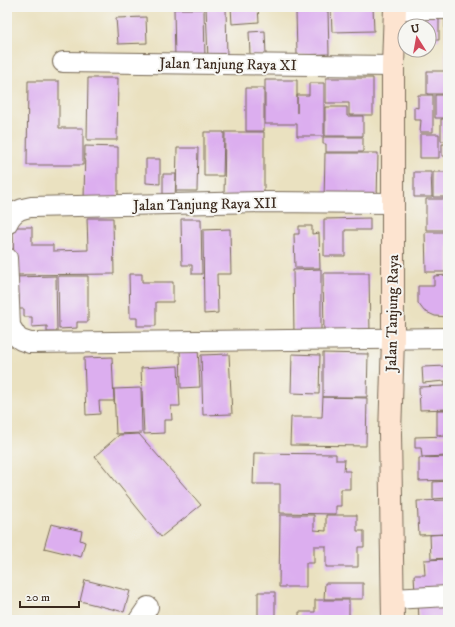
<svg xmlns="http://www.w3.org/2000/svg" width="455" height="627" font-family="'IM FELL DW Pica',serif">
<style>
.building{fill:#dcaeef}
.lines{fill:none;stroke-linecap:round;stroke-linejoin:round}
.minor-casing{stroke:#786a57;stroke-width:22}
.secondary-casing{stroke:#786a57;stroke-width:24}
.minor{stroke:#fff;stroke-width:20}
.secondary{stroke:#fde4d0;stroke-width:22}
.labels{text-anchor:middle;stroke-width:4;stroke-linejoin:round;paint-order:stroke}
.street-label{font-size:15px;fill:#3b2a1e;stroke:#f6f6f2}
</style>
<rect width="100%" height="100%" fill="#f6f6f2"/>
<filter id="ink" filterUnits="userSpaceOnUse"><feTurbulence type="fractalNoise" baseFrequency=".025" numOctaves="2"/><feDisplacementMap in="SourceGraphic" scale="8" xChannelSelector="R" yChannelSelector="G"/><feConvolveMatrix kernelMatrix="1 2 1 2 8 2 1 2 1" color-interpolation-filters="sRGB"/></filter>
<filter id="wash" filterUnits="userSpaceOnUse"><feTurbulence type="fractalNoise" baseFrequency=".012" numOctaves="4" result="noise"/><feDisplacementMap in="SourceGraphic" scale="16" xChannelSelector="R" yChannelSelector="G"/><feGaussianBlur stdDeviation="0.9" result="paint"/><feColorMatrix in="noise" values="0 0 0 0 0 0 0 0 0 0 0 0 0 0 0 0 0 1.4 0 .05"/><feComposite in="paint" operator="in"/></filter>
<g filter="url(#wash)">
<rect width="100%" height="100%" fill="#eae1c0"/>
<g id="blocks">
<path class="building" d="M206,7H226L227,59L208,60Z
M231,7H258L259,22L232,24Z
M371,7H373L374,31L332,32L331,8Z
M174,9H204L205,59H175Z
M328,11L329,54L297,55L296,12Z
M420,11H439V40H429V26H420Z
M445,13H448V40H445Z
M146,17L147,43L118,44L116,18Z
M265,31L266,55H250L249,32Z
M445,49H448V94H427V71H446Z
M88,78H118L117,140H87Z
M326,78H373V115H349V103H326Z
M265,80H297V113V95H309V83H324V136H297V124H265Z
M28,81H59V128H83V165H27Z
M246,88H264V131H246Z
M418,95H433V132H420L421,120H414V107L418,108Z
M435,95H448V118H435Z
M325,107H347V116H363V136H325Z
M441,119H448V141H441Z
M204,132H224L223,176H204Z
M225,132H264V198L224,197Z
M420,134H439V158H420Z
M323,137H363V152H326V144H323Z
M442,144H448V156H442Z
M85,146L118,147V202L84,201Z
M177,148H198L197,191H176Z
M325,153H378L377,201H324Z
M146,159H160V184L146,183Z
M414,172H431L432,197H414Z
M433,172H448V197H433Z
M163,174H176L175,199L163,198Z
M426,199H448V230H426Z
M87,218H113L114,274L14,275L13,227H32V245H53V251L88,250Z
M370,218V230H345V256H324V219Z
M181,219H201L202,274H192V265H182Z
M299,226H312V234L319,233L320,268H295L294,234H299Z
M230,229L231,274H217L218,313L204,314L203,230Z
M425,232H448V272H426Z
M321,269V335H294L293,270Z
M323,273H369L370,334L324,335Z
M129,274H142V282H173V302H156V326H137V318H130Z
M448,275V317L435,316L424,311L418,303V286H434V276Z
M56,276L57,332H47V326L32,327V317H24V309H19V294L12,293V277Z
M58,276H88V322H77V328L59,329Z
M198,348L200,387L181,388L180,349Z
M323,353L368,354L367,397H323Z
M229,354L232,414L203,415L201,355Z
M292,354L320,355L319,394L291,393Z
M112,357L114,401H99L100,414L86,415L84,358Z
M178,366L180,406H171L172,420H164V433L144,434L141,368Z
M448,366V409L420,410L419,387L445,386V381L423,383L422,367Z
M141,388L142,433L116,434L114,389Z
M323,397L367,398L366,446L290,445L291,417H322Z
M437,410H448V434L437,435Z
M139,434L201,505L161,537L95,456L119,435Z
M448,436V456L422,457L421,448H415V437Z
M254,453L336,454V460H345L344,471H350V489H341V506H336V514L280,513V484H253Z
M448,457V480L419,481V458Z
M448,481V498L433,499V482Z
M448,500V534L419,535L417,501Z
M280,515H314V530L326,531V515H357V531H364V547H358V567H326V546H314V563H306V587H279Z
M51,524L82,531L80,540L85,542L81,557L44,548Z
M448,534V558L431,559L430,535Z
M448,559V593L415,594L414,575H425L424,560Z
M85,580L130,591L124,612L80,601Z
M325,583H363V599H324Z
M258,592H275V620H258Z
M315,600H349V620H299V612H315Z
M448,601V620H419L418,602Z"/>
</g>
</g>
<g filter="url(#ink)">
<use href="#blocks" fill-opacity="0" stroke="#786a57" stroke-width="1"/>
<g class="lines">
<g class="minor-casing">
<path id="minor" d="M395,9H448
M63,62L393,66
M7,224C12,212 19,209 31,207L265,202L393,203
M7,258L10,326L17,337L21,340L30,343L448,338
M393,599L448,596
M139,620L148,607"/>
</g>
<g class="secondary-casing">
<path id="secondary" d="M393,620L390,434L393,339V66L395,7"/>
</g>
<use href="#minor" class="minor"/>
<use href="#secondary" class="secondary"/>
</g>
</g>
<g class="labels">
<g class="street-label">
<text transform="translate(228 64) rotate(1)" y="5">Jalan Tanjung Raya XI</text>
<text transform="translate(205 204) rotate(-1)" y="5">Jalan Tanjung Raya XII</text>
<text transform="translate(392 313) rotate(-89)" y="5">Jalan Tanjung Raya</text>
</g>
</g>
<rect width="455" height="627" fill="none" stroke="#f6f6f2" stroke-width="24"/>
<g transform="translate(417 38) rotate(349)"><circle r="19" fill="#f6f6f2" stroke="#aba49d"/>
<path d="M0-3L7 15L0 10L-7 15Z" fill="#d1495b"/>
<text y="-6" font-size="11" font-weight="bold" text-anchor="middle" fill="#3b2a1e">U</text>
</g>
<path d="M20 601v6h59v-6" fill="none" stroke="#3b2a1e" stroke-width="2"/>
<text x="26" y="601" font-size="12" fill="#3b2a1e" stroke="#f6f6f2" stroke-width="3" paint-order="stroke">20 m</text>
</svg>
